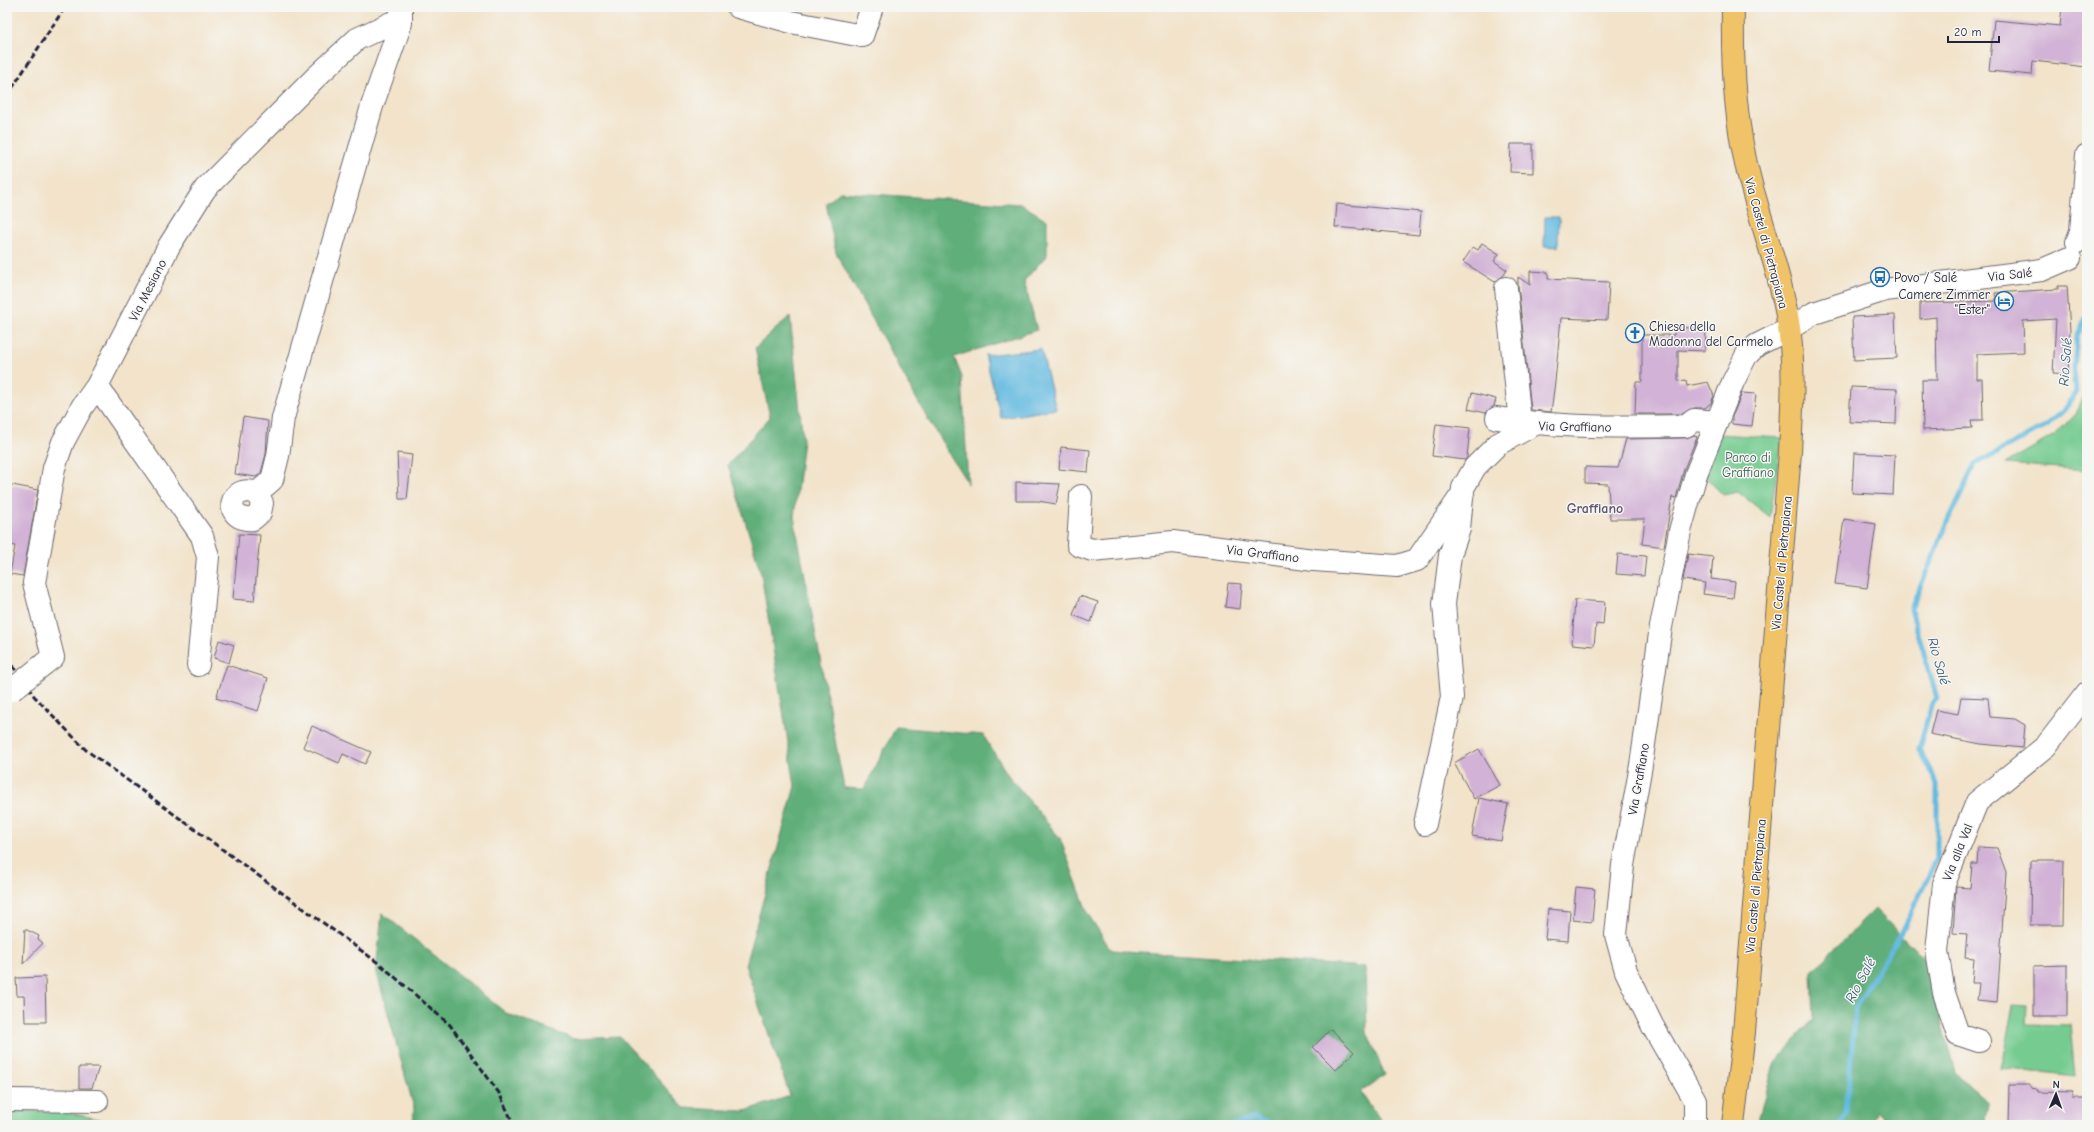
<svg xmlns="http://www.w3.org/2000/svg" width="2094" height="1132" font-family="'Comic Neue',sans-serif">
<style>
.green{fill:#75cb90;stroke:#4c7666}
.forest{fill:#60af7a;stroke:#41685a}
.water{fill:#63bae0;stroke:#426e8e}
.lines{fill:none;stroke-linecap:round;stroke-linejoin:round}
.stream{stroke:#63bae0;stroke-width:5}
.building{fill:#d2b2d6}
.minor-casing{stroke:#6b666d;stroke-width:24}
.major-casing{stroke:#6b666d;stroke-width:24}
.minor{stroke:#fff;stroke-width:22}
.major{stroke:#f0c369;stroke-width:22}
.rail{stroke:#22223b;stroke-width:3;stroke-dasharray:6 3;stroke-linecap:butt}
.minor-bridge-casing{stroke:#6b666d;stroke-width:24;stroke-linecap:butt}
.minor-bridge{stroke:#fff;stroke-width:22}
.labels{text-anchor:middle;stroke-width:3;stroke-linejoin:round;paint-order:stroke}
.street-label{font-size:13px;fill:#22223b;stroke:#f6f6f2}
.poi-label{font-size:13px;fill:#22223b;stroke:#f6f6f2;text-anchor:start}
.park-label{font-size:13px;fill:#3f5d59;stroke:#f6f6f2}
.water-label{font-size:14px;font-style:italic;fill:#395775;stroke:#f6f6f2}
.neighbourhood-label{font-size:14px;font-weight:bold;fill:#605471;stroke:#f6f6f2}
</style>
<rect width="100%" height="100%" fill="#f6f6f2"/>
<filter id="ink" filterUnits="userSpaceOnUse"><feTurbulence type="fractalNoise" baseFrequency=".025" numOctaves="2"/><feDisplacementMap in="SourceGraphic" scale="8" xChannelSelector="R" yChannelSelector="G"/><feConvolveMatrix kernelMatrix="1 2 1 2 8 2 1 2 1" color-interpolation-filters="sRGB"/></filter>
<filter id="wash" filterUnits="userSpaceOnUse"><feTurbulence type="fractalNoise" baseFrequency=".012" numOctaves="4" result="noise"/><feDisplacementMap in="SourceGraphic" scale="16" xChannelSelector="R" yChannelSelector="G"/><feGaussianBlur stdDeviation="0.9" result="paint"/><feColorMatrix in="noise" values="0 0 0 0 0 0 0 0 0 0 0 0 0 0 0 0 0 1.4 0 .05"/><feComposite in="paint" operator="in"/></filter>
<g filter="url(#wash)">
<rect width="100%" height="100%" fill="#f2e3ca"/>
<path class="green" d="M2087,349V470L2005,464L2056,434L2076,413L2086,391L2084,370Z
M1718,434L1782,438L1770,517L1738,492L1723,495L1703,474Z
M2013,1005L2027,1006L2026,1024L2070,1025L2075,1077L2001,1068Z
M7,1110L69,1113L129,1125H7Z"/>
<path class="forest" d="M840,192L1021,204L1047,220V255L1024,281L1037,330L954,357L962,377L968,484L927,418L836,253L826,203Z
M790,316L803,440L794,517L844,788L864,789L896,727L983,735L1008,775L1060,838L1088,914L1111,950L1365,967L1367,1032L1385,1075L1361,1092L1384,1125H413L414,1108L376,970L382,913L506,1013L574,1039L620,1037L684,1108L745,1111L790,1096L745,965L795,786L761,573L728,465L770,417L755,348Z
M1875,909L1924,958L1955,1073L1988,1102L1984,1125H1898L1875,1112L1871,1125H1757L1774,1064L1814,1019L1812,971Z"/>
<path class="water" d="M1545,217H1559L1558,247L1544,246Z
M1041,349L1056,409L1001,418L985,355Z"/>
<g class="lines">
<path class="stream" d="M588,1125L620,1119L625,1125
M1233,1125L1255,1118L1274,1125
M1839,1125L1846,1112L1856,1006L1905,926L1937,858V784L1919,749L1931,706L1937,698L1911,609L1942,535L1975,464L2048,425L2063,411L2076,392L2074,368L2077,336L2087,316"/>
</g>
<g id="blocks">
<path class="building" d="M2062,7H2087V67L2033,61L2032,75L1989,71L1994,20L2060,26Z
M1511,144H1533V173L1510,172Z
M1337,204L1421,212L1419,235L1335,227Z
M1482,243L1499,254L1494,261L1507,270L1503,276L1495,282L1463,262L1473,247L1478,250Z
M1530,271L1548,272V279L1609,282L1607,320L1561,318L1555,382L1551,412L1531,410L1518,285V277L1530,285Z
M2058,286H2067L2070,331L2068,374L2053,373L2056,319L2023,321L2024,352L1977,354V379H1982L1983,420H1971L1972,428L1923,430L1922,380H1937L1936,317L1920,319V303L1996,301L1995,293L2058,289Z
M1895,315L1897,358L1854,360L1852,317Z
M1674,327L1706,329L1705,351L1678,350V381L1686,380L1687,386L1708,382L1714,396L1711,403L1705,408H1695L1682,414H1635L1636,382H1642V335H1674Z
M1851,387L1897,389L1896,424L1849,422Z
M1472,393L1496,399L1494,406L1486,413L1468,409Z
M1742,393L1756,394L1752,426L1732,424V417Z
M243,417L268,421L266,454L261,473L256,477L235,474Z
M1436,424L1470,428L1467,457L1465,460L1432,456Z
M1695,435L1697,437L1684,469L1676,498L1672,497L1664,547L1642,544L1645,519H1610L1608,484L1585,483V467L1618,468L1626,439L1686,438Z
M1061,447L1090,450L1088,472L1059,469Z
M397,453L412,455L407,499H399Z
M1854,453L1895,455L1893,495L1852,493Z
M1016,482L1060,484L1056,504L1038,501H1016Z
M7,484L38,490L23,576L10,574L15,546L7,544Z
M1844,519L1876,524L1867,588L1835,584Z
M239,534L260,535L254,601L233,599Z
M1618,554L1646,556L1644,576L1616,574Z
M1688,554L1713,557L1711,579L1735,582L1733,598L1703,594L1705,583L1683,580Z
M1228,583L1242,584L1240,609L1225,607Z
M1080,596L1098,602L1091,622L1073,615Z
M1575,600L1605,602L1603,625L1596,624L1594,646L1572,644Z
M219,640L234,645L229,663L214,658Z
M227,665L268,678L258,711L216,698Z
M1961,697L1988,698L1990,717L2015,719L2025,725L2023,748L1981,744L1930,734L1936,710L1958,714Z
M312,726L371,752L365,764L343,754L339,763L303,747Z
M1479,749L1500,785L1474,799L1454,763Z
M1479,798L1508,804L1501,841L1472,836Z
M1978,847L1997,848L2006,872L1997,1003L1977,1001L1979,983H1972L1974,958L1965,957L1967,934L1953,933L1956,887L1970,888L1972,864H1977Z
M2031,860H2064L2063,925H2030Z
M1576,887L1595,889L1592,922L1573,920Z
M1548,909L1570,911L1568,941L1545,939Z
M25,929L39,936L38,939L43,943L23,964Z
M2067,965V1016H2034V966Z
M45,977L46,1022H25L24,996H17L16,978Z
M1331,1029L1354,1052L1336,1070L1313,1047Z
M79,1067H99L92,1088H79Z
M2009,1085H2030V1088L2038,1089V1091L2073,1092V1097H2087V1125H2008Z"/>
</g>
</g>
<g filter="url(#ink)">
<use href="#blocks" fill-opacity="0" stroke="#6b666d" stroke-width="1"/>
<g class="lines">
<g class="minor-casing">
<path id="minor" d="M738,7L791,22L862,36L872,7
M2077,242L2081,231L2087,155
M1506,288L1520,422
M97,386L202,536L208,557L198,665
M1497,418C1559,428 1623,427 1686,426L1694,420L1717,422
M257,493L262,503L260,513L253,519C223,522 227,483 257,493L272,480L278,456L283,418L372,106L401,23V7
M1081,496L1078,545L1092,550L1173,542L1314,560L1397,566L1417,560L1463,493
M44,664L53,657L34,583L54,468L63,442L82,407L97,386L169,246L205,189L315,78L357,39L391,23H401
M1425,824L1452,697L1444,604L1450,555L1459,529L1463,488L1475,467L1498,444L1535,424
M1979,1041L1958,1034L1944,993L1937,951L1944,884L1977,802L2046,746L2087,693
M7,1100L97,1101
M1695,1125V1100L1652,1025L1626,971L1616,935L1623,865L1641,765L1661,627L1680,531L1696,474L1733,382L1746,356L1757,345L1789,329L1814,313L1885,290L2042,270L2070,258"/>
</g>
<g class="major-casing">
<path id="major" d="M1733,1125L1744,1032L1790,452C1792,411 1795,368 1789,328C1782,279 1764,232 1751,184C1735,126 1732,67 1733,7"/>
</g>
<use href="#minor" class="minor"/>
<use href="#major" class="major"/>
<path class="rail" d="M7,96L65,7
M7,658L34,696L86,750L381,965L450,1025L499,1093L514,1125"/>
<g class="minor-bridge-casing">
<path id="minor-bridge" d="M12,690L44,664"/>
</g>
<use href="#minor-bridge" class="minor-bridge"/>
</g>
</g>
<defs>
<g id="bus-ring" transform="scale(1)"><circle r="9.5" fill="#f6f6f2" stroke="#1f6fb2" stroke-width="1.5"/><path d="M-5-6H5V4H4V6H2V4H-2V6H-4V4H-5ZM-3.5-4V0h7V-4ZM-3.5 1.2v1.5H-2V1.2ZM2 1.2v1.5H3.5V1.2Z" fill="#1f6fb2"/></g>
<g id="hotel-ring" transform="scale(1)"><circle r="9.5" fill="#f6f6f2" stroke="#1f6fb2" stroke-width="1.5"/><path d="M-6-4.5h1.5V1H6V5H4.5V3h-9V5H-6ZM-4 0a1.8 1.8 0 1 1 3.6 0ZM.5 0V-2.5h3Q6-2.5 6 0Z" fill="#1f6fb2"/></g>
<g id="church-ring" transform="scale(1)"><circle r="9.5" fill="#f6f6f2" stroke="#1f6fb2" stroke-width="1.5"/><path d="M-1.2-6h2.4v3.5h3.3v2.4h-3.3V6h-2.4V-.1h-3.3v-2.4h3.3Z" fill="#1f6fb2"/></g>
</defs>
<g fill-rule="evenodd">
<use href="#bus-ring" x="1880" y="277"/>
<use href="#hotel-ring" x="2004" y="301"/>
<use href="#church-ring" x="1635" y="333"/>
</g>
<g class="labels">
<g class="street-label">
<text transform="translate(1767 243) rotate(75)" y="5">Via Castel di Pietrapiana</text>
<text transform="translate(2010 274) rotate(-6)" y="5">Via Salé</text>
<text transform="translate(147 290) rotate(-63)" y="5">Via Mesiano</text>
<text transform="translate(1575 426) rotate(1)" y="5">Via Graffiano</text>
<text transform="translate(1263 553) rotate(7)" y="5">Via Graffiano</text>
<text transform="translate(1781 563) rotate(-85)" y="5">Via Castel di Pietrapiana</text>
<text transform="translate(1638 779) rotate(-80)" y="5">Via Graffiano</text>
<text transform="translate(1957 852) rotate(-68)" y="5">Via alla Val</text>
<text transform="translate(1755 886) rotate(-85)" y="5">Via Castel di Pietrapiana</text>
</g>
<g class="poi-label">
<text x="1894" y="282">Povo / Salé</text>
<text x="1990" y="299" text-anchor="end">Camere Zimmer<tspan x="1990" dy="15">"Ester"</tspan></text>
<text x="1649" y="331">Chiesa della<tspan x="1649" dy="15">Madonna del Carmelo</tspan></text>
</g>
<g class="park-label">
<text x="1748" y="462">Parco di<tspan x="1748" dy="15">Graffiano</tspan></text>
</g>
<g class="water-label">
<text transform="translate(2065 362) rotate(-86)" y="5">Rio Salé</text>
<text transform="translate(1939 661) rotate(74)" y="5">Rio Salé</text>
<text transform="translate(1860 980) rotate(-62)" y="5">Rio Salé</text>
</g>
<g class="neighbourhood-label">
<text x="1595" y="513">Graffiano</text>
</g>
</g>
<rect width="2094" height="1132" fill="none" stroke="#f6f6f2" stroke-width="24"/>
<g transform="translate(2056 1094) rotate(2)" stroke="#f6f6f2" stroke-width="3" paint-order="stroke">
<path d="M0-3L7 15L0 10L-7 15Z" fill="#22223b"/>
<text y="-6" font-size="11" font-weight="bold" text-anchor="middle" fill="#22223b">N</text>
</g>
<path d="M1948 36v6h51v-6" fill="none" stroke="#22223b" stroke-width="2"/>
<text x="1954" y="36" font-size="12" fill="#22223b" stroke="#f6f6f2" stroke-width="3" paint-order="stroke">20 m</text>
</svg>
